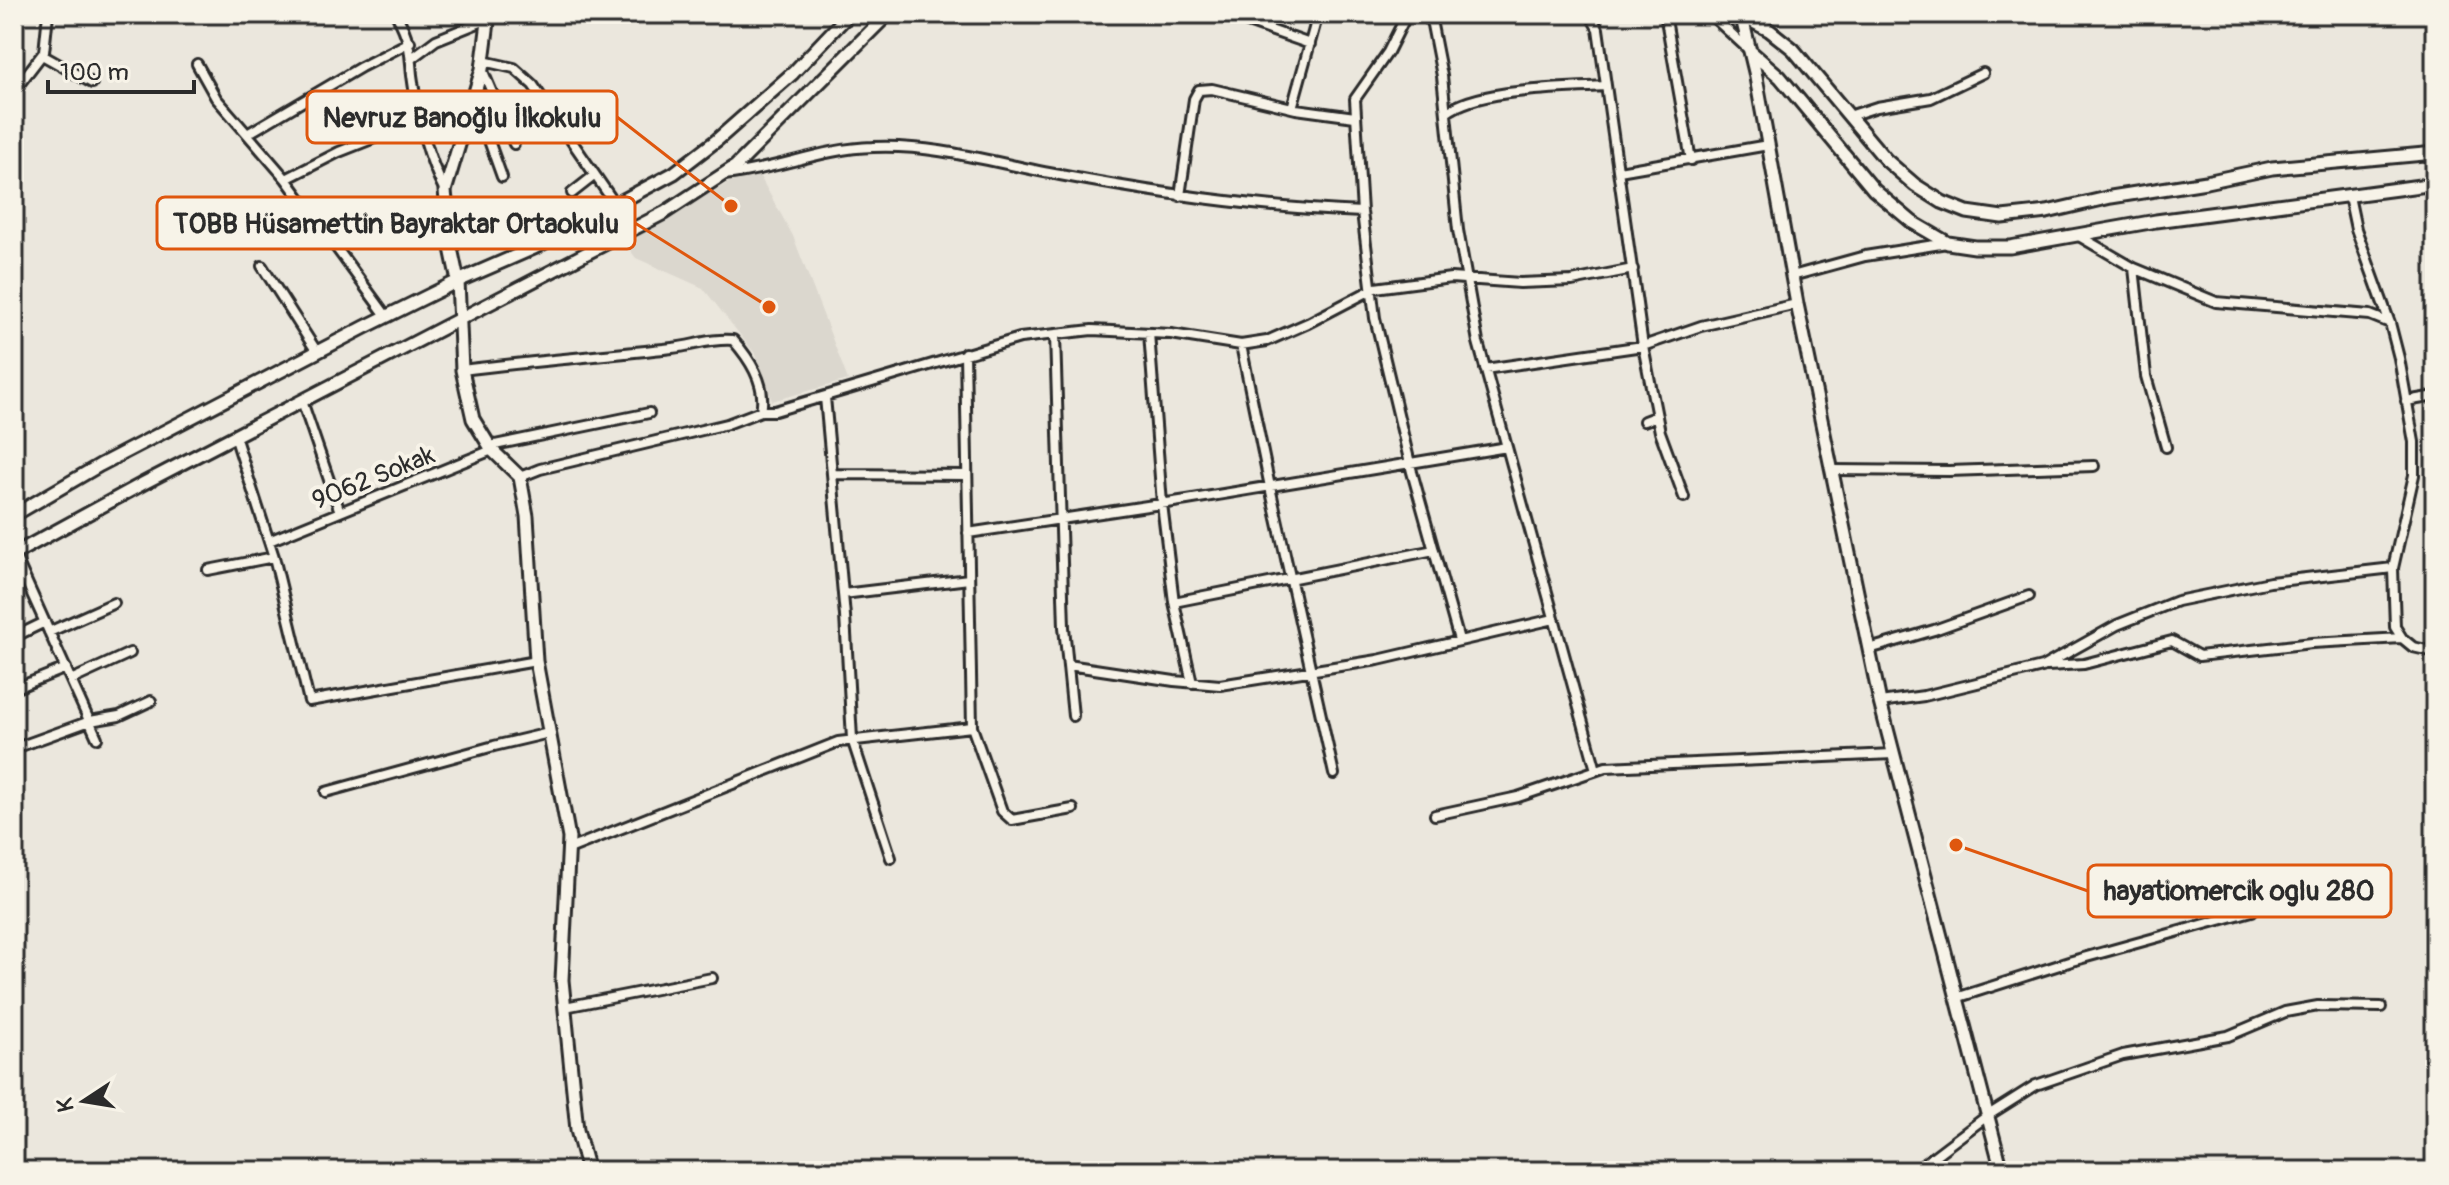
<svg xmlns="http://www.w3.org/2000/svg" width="2449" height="1185" font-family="Pangolin,sans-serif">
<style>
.built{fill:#dbd7ce}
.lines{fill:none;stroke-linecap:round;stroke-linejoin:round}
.street-casing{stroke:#2b2b2b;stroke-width:14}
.secondary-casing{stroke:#2b2b2b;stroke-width:17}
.street{stroke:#f7f3e8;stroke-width:8}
.secondary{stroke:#f7f3e8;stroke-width:11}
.labels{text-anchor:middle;stroke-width:8;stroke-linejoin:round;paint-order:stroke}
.street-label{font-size:26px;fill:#2b2b2b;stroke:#f7f3e8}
.leader{fill:none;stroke:#df570e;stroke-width:3}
.callout-dot{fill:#df570e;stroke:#f7f3e8;stroke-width:3}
.callout{fill:#f7f3e8;stroke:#df570e;stroke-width:3}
.callout-label{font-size:28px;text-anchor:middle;font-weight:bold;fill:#2b2b2b}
</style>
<rect width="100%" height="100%" fill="#ebe7dd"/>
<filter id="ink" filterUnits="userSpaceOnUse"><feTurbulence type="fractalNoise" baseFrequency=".0125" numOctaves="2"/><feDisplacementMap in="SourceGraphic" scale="16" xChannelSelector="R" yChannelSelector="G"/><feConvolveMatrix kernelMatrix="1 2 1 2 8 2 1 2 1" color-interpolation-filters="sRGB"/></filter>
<g filter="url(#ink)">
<path class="built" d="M758,173L793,236L848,380L772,401L756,355L703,288L636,258L625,244L634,235L737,178Z"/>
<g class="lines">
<g class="street-casing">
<path id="street" d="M396,14C409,37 410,49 412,75C417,114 427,156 445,191
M1225,14L1310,44
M1407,14L1388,52L1355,99L1362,212L1375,318L1412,472L1459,640
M1428,14L1432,25L1442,76L1458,230L1478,342L1596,770
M1590,14L1598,29L1643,346L1660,432L1684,497
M1665,14L1691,160
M1710,14L1748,49
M42,55L92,83
M412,58L436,40L488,19
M483,61L514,68L533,85L615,204
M197,64L216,98L286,179L387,317
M482,69L514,144
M14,91L44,52L48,14
M1292,108L1318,14
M1446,113C1478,88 1564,89 1606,86
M469,114L488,138L502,177
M1849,116L1877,107L1931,98L1983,73
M249,133L361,67L410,42
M1619,171L1768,145
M724,175C775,170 823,148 873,147C937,144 998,164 1060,175C1160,194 1260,208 1362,212
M286,179L339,152L420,120
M572,193L595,175
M1180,196L1194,99L1199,90L1212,89L1296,109L1355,117
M2349,196L2356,229L2390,323L2399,358L2414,442V475L2393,568L2395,627L2402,638L2413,647L2435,652
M2079,236L2134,268L2216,302L2370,315L2390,323
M262,266L317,352
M2134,268L2146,376L2166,447
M1792,276L1865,256L1947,243
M1149,333L1162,504L1174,602L1192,683
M1055,335L1064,627L1073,716
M1241,345L1270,487L1334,774
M965,353L972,727L1002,811L1012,820L1073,809
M1485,369L1643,346L1701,326L1797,304
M462,370C532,361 602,356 672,348C693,346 711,338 733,340C749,358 767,385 761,411L727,424L540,469L520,477
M825,397L845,616L852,739L891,858
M302,401L340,512
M2406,401L2435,396
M761,411H775L1020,338L1092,330L1171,334L1241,345L1267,341L1308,323L1375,288L1451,278L1520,283L1572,281L1633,269
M1644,421L1657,416
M235,436L274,557L309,701L536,661
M490,446L649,413
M1831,470L1949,471L2094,466
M832,474L967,475
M968,533L1187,500L1507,447
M269,541L492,450
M14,554L97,738
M208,570L274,557
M843,594L969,579
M1174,602L1434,550
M49,632L114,603
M14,637L45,622
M1869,649L1934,630L2029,596
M1068,665L1174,681L1220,685L1378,660L1554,619
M2047,666L2084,664L2172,641L2199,656L2312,643L2402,638
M71,680L130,653
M14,689L66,668
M1880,702L1924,696L2042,667L2117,625L2177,601L2270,582L2393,568
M21,746L90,721L119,716L151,701
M326,792L494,746L549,733
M1435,815L1518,797L1606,767L1893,754
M569,849L838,742L972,727
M1956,998L2072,961L2252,911
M565,1007L712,978
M1925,1163L1987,1116L2036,1085L2123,1055L2228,1036L2285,1012L2318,1006L2381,1007"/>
</g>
<g class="secondary-casing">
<path id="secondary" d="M489,14L482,69L445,191L451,248L458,281L462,370L473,419L492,450L520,477L527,516L536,661L569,838L562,980L577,1130L588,1171
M1741,14L1755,72L1797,304L1880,702L2002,1171
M1742,16L1769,30L1793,49L1886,160L1915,185L1942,202L1967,212L2002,217L2047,212L2111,197L2206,182L2272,168L2435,153
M1750,51L1780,77L1874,190L1912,222L1948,243L1975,247H2010L2156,221L2435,184
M14,515L100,465L365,327L458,281L534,248L674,173L717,140L793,73L849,14
M14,554L144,483L664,213L736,166L888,14"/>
</g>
<use href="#street" class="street"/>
<use href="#secondary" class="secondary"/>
</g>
</g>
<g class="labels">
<g class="street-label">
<text transform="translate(373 477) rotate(-22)" y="9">9062 Sokak</text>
</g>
</g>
<path class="leader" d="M731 206L617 117M769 307L635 223M1956 845L2088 891"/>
<g class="callout-dot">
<circle cx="731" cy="206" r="8"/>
<circle cx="769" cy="307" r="8"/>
<circle cx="1956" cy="845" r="8"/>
</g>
<g class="callout">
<rect x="307" y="91" width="310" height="52" rx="8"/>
<rect x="157" y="197" width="478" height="52" rx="8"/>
<rect x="2088" y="865" width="303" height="52" rx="8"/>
</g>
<g class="callout-label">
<text x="462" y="127">Nevruz Banoğlu İlkokulu</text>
<text x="396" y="233">TOBB Hüsamettin Bayraktar Ortaokulu</text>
<text x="2239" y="900">hayatiomercik oglu 280</text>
</g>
<rect width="2449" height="1185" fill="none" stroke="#f7f3e8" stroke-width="48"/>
<rect x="24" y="24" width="2401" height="1137" fill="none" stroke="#2b2b2b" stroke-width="3" filter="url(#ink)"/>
<g transform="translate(84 1101) rotate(258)" stroke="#f7f3e8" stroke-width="6" paint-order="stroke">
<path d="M0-6L14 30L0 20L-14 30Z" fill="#2b2b2b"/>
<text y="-12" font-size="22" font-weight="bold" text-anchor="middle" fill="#2b2b2b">K</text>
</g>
<path d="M48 80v12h146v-12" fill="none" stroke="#2b2b2b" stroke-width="4"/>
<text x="60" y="80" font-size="24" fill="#2b2b2b" stroke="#f7f3e8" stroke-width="6" paint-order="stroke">100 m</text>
</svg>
